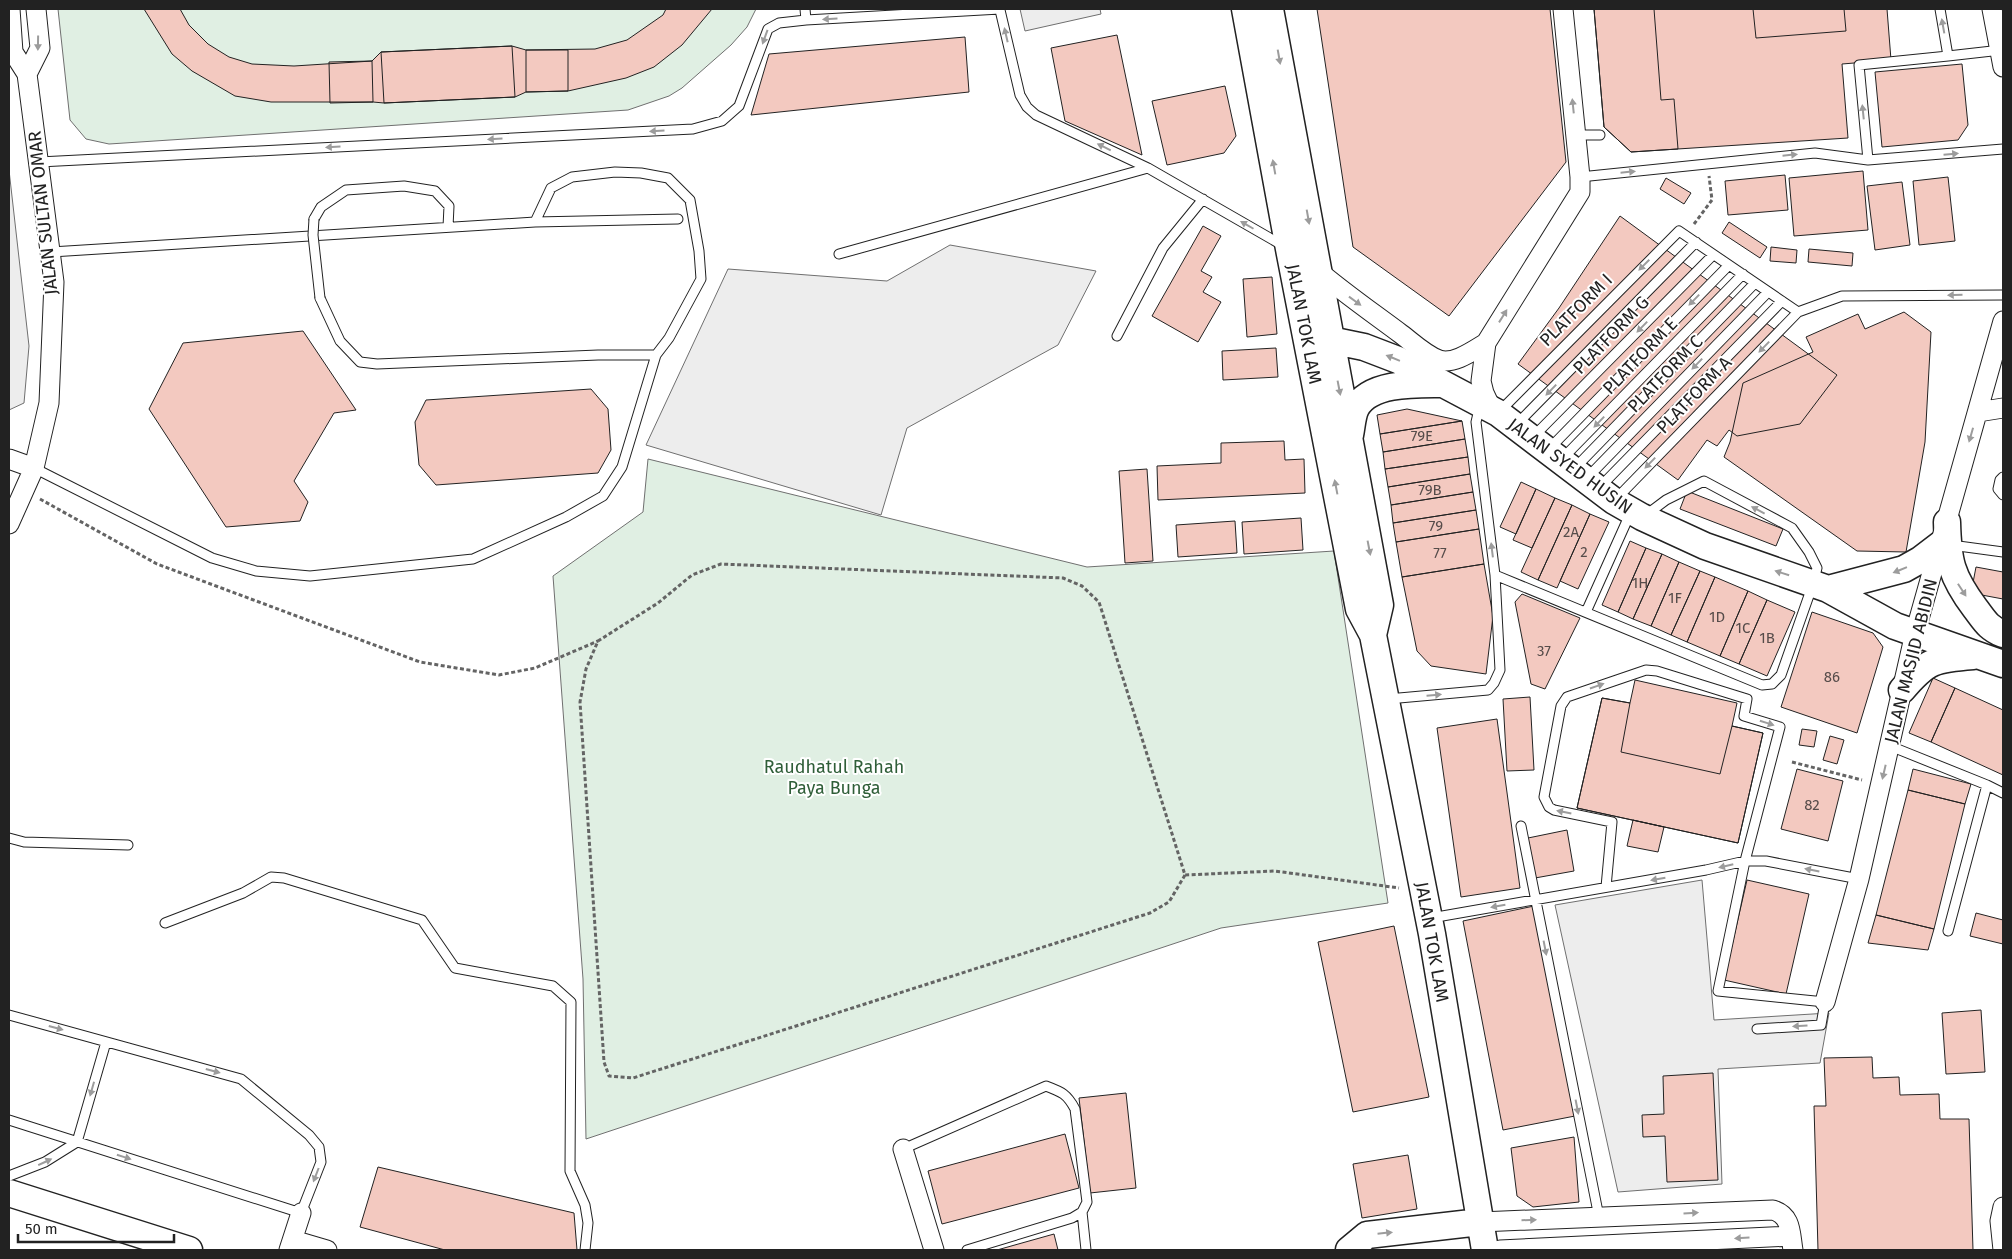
<svg xmlns="http://www.w3.org/2000/svg" width="2012" height="1259" font-family="'Fira Sans',sans-serif">
<style>
.green{fill:#e0efe3;stroke:#6f6f6f}
.parking{fill:#ededed;stroke:#6f6f6f}
.building{fill:#f3c9c0;stroke:#222}
.lines{fill:none;stroke-linecap:round;stroke-linejoin:round}
.lane-casing{stroke:#222;stroke-width:11}
.street-casing{stroke:#222;stroke-width:21}
.secondary-casing{stroke:#222;stroke-width:29}
.path{stroke:#646464;stroke-width:3;stroke-dasharray:4 2.5;stroke-linecap:butt}
.lane{stroke:#fff;stroke-width:9}
.street{stroke:#fff;stroke-width:19}
.secondary{stroke:#fff;stroke-width:26}
.lane-bridge-casing{stroke:#222;stroke-width:11;stroke-linecap:butt}
.lane-bridge{stroke:#fff;stroke-width:9}
.oneway{fill:#9c9c9c}
.labels{text-anchor:middle;stroke-width:4;stroke-linejoin:round;paint-order:stroke}
.number-label{font-size:15px;fill:#564c4a}
.street-label{font-size:18px;fill:#222;stroke:#fff}
.park-label{font-size:18px;fill:#2f5e38;stroke:#fff}
</style>
<rect width="100%" height="100%" fill="#fff"/>
<path class="green" d="M58,9H756L747,27L731,45L682,88L669,96L628,110L109,144L86,139L70,120Z
M648,459L1087,567L1334,551L1388,903L1221,928L586,1139L583,979L553,576L643,512Z"/>
<path class="parking" d="M1020,9H1100L1101,14L1025,31Z
M9,170L29,346L24,403L9,410Z
M950,245L1096,271L1058,345L907,428L881,515L646,445L728,269L887,281Z
M1702,880L1714,1020L1829,1013L1820,1063L1718,1069L1722,1184L1618,1192L1555,905Z"/>
<path class="building" d="M144,9H180L189,25L208,44L229,57L252,64L294,66L372,61L381,52L512,46L526,50L595,49L627,40L663,15L666,9H712L682,45L654,67L626,78L568,91L526,92L515,97L384,103L373,102H271L235,96L192,71L172,54Z
M1317,9H1550L1566,162L1449,316L1353,247Z
M1594,9H1887L1891,60L1842,64L1848,138L1631,152L1604,127Z
M1594,9H1654L1661,100L1674,99L1678,149L1631,152L1604,127Z
M1753,9H1844L1846,31L1756,38Z
M1117,35L1142,155L1065,121L1051,48Z
M965,37L969,92L751,115L769,54Z
M512,46L515,97L384,103L381,52Z
M526,50H568V91L526,92Z
M372,61L373,102L330,103L329,62Z
M1962,64L1968,125L1958,140L1882,147L1875,72Z
M1225,86L1236,136L1224,153L1167,165L1152,101Z
M1863,171L1868,230L1794,236L1789,178Z
M1785,175L1788,210L1728,215L1725,181Z
M1948,177L1955,241L1919,245L1913,181Z
M1666,178L1691,193L1684,204L1660,189Z
M1902,182L1910,245L1875,250L1867,186Z
M1620,216L1837,375L1800,424L1737,436L1729,430L1717,446L1707,440L1678,480L1518,364L1559,308Z
M1729,222L1767,247L1760,258L1722,233Z
M1203,226L1221,236L1201,271L1212,277L1203,292L1221,302L1198,342L1152,316Z
M1771,247L1797,250L1796,263L1770,261Z
M1809,249L1853,253L1852,266L1808,262Z
M1272,277L1277,334L1247,337L1243,279Z
M1904,312L1931,332L1925,442L1906,552L1857,551L1724,457L1730,442L1743,383L1813,352L1806,337L1858,314L1865,329Z
M303,331L356,410L334,413L294,481L308,502L300,521L226,527L149,409L183,343Z
M1276,348L1278,377L1223,380L1222,351Z
M591,389L608,409L611,450L598,473L436,485L419,465L415,422L426,400Z
M1407,409L1462,421L1380,434L1377,415Z
M1462,421L1465,439L1383,452L1380,434Z
M1465,439L1468,457L1385,469L1383,452Z
M1284,441L1285,460L1304,459L1305,493L1158,500L1157,466L1221,463V443Z
M1468,457L1470,474L1388,487L1385,469Z
M1147,469L1153,561L1125,563L1119,471Z
M1470,474L1473,492L1391,505L1388,487Z
M1521,482L1536,489L1516,534L1500,527Z
M1536,489L1555,498L1532,548L1513,540Z
M1687,491L1783,529L1776,546L1680,509Z
M1473,492L1476,510L1393,523L1391,505Z
M1555,498L1572,505L1538,580L1521,572Z
M1572,505L1590,514L1557,588L1538,580Z
M1476,510L1479,529L1396,542L1393,523Z
M1590,514L1609,522L1578,589L1560,581Z
M1301,518L1303,550L1244,554L1242,522Z
M1235,521L1237,553L1178,557L1176,525Z
M1479,529L1484,564L1402,577L1396,542Z
M1630,541L1646,548L1618,612L1602,605Z
M1646,548L1662,554L1633,619L1618,612Z
M1662,554L1679,562L1651,626L1633,619Z
M1679,562L1700,571L1671,635L1651,626Z
M1484,564L1493,616L1486,674L1431,666L1417,651L1402,577Z
M1976,567L2003,572V599L1971,593Z
M1700,571L1715,577L1687,642L1671,635Z
M1715,577L1748,591L1720,656L1687,642Z
M1748,591L1767,600L1739,664L1720,656Z
M1522,594L1580,618L1545,689L1531,684L1515,602Z
M1767,600L1795,612L1767,676L1739,664Z
M1812,612L1873,633L1883,647L1857,733L1781,707Z
M1933,678L1955,688L1931,742L1909,733Z
M1635,680L1737,703L1732,726L1763,733L1738,843L1577,808L1602,698L1630,703Z
M1955,688L2003,710V775L1931,742Z
M1530,697L1534,770L1507,771L1503,699Z
M1602,698L1630,703L1621,752L1720,774L1732,726L1763,733L1738,843L1577,808Z
M1497,719L1520,888L1461,897L1437,728Z
M1802,729L1817,731L1814,747L1799,745Z
M1830,736L1844,740L1837,764L1823,760Z
M1797,769L1843,781L1828,841L1781,829Z
M1913,769L1971,784L1965,804L1908,790Z
M1908,790L1965,804L1934,929L1876,915Z
M1633,820L1664,827L1658,852L1627,846Z
M1567,830L1574,871L1535,878L1528,838Z
M1747,880L1809,894L1786,994L1724,980Z
M1534,906L1575,1116L1503,1130L1463,921Z
M1976,913L2003,920V944L1970,936Z
M1876,915L1934,929L1928,950L1868,943Z
M1394,926L1429,1097L1353,1112L1318,942Z
M1981,1010L1985,1072L1946,1074L1942,1013Z
M1872,1057L1873,1078L1899,1077L1900,1095L1939,1094L1940,1119H1969L1973,1250H1818L1814,1106H1826L1824,1058Z
M1713,1073L1718,1180L1667,1182L1665,1136L1643,1137L1642,1115L1664,1114L1663,1076Z
M1126,1093L1136,1188L1090,1193L1079,1098Z
M1065,1134L1079,1188L942,1224L928,1171Z
M1574,1137L1579,1202L1533,1207L1517,1196L1511,1148Z
M1408,1155L1417,1209L1362,1218L1353,1164Z
M378,1167L574,1213L577,1250H445L360,1227Z
M1054,1234L1058,1250H997Z"/>
<g class="lines">
<g class="lane-casing">
<path id="lane" d="M805,9L806,20L1000,9
M1940,9L1948,56L2001,50
M1000,10L1020,95L1027,107L1036,115L1148,168L1282,245
M1576,135H1600
M1868,160L1859,65L1948,56
M39,162L693,129L722,121L739,106L768,29L779,23L806,20
M1580,177L1815,153L1868,160L2003,149
M314,219L321,207L346,190L404,186L435,191L449,206L448,227
M51,252L535,222L678,219
M839,254L1148,168
M320,298L340,341L360,362L377,364L598,355H656
M1117,336L1163,248L1203,199
M1500,411L1679,231L1798,312
M1517,424L1696,242
M1534,436L1713,255
M1549,449L1729,265
M1563,458L1743,274
M34,468L212,558L256,571L310,576L473,559L566,517L603,496L622,467L656,355L669,338L701,279L699,251L690,200L668,178L641,173L615,172L572,177L551,188L535,222
M1574,469L1755,283
M2003,477L2000,480L1998,489L2003,495
M1587,478L1768,292
M1600,487L1782,301
M1616,499L1798,312L1842,296L2003,295
M1951,545L2003,552
M1495,575L1762,685L1772,684L1781,675L1813,584L1817,568L1809,552L1792,528L1704,481L1666,500L1646,515
M1586,612L1630,514
M1388,699L1488,690L1494,683L1500,670L1495,575L1476,422L1480,405
M1890,746L1987,785L2003,793
M1521,826L1599,1217
M9,838L24,842L128,845
M1606,887L1612,822L1554,810L1549,807L1544,797L1561,706L1567,697L1646,670L1657,671L1747,699L1744,716L1780,727L1745,861L1718,991L1825,1002L1821,1025L1757,1029
M1431,918L1706,870L1745,861H1766L1859,879
M165,923L243,893L271,877L284,878L422,920L455,968L553,986L571,1002L570,1171L585,1205L588,1223L585,1250
M1948,931L1987,785
M9,1015L241,1079L309,1135L319,1147L321,1162L301,1213L9,1120
M903,1149L1046,1086C1062,1092 1067,1094 1075,1109L1087,1202L1082,1212L1072,1218L967,1250
M9,1176L45,1162L77,1142L106,1042
M1082,1212L1086,1250"/>
</g>
<g class="street-casing">
<path id="street" d="M1992,9L2003,67
M27,74L40,48L36,9
M1317,270C1344,293 1373,313 1401,334C1412,342 1425,355 1439,360C1454,365 1474,350 1486,343
M1492,410L1484,393L1481,381L1486,343L1580,192V177L1563,9
M1978,412L2003,408
M9,459L34,468
M9,524L34,468L49,403L54,282L27,74L13,52L10,9
M1825,1002L1859,879L1915,633L2003,321
M903,1149L934,1250
M1480,1222L1773,1210C1792,1216 1790,1233 1793,1250
M293,1240L327,1250
M289,1250L301,1213
M1500,1250L1791,1236
M2003,1250L2000,1221L2003,1207"/>
</g>
<g class="secondary-casing">
<path id="secondary" d="M1245,9L1289,249L1359,609L1373,635L1432,934L1485,1250
M1270,9L1380,605L1373,635
M1308,344L1330,340L1364,347L1398,360L1498,413L1614,501L1642,517L1705,546L1828,589L1895,626L2003,664
M1350,435C1352,426 1352,416 1356,408C1370,382 1417,384 1442,384
M1947,522C1948,561 1951,576 1975,608C1985,621 1988,628 2003,634
M1828,589L1904,569L1920,560L1941,544
M1902,690C1927,660 1935,659 1973,656
M9,1193L189,1250
M1349,1250L1367,1235L1480,1222"/>
</g>
<path class="path" d="M1694,224L1712,200L1709,176
M40,499L157,564L420,662L499,675L535,668L598,641
M1792,762L1862,780
M1185,875L1169,902L1150,913L633,1078L609,1076L604,1062L580,702L586,669L598,641L658,603L692,575L721,564L1063,578L1082,586L1099,602L1185,875L1275,871L1399,888"/>
<use href="#lane" class="lane"/>
<use href="#street" class="street"/>
<use href="#secondary" class="secondary"/>
<g class="lane-bridge-casing">
<path id="lane-bridge" d="M314,219L313,235L320,298"/>
</g>
<use href="#lane-bridge" class="lane-bridge"/>
</g>
<defs><path id="oneway-solid" d="M-6-.8H1V-3.2L6.5 0L1 3.2V.8H-6Z" transform="scale(1.25)"/></defs>
<g class="oneway">
<use href="#oneway-solid" transform="translate(830 19) rotate(177)"/>
<use href="#oneway-solid" transform="translate(1943 26) rotate(-100)"/>
<use href="#oneway-solid" transform="translate(1006 35) rotate(-103)"/>
<use href="#oneway-solid" transform="translate(765 37) rotate(110)"/>
<use href="#oneway-solid" transform="translate(38 43) rotate(91)"/>
<use href="#oneway-solid" transform="translate(1279 57) rotate(80)"/>
<use href="#oneway-solid" transform="translate(1573 106) rotate(-96)"/>
<use href="#oneway-solid" transform="translate(1863 112) rotate(-96)"/>
<use href="#oneway-solid" transform="translate(657 131) rotate(177)"/>
<use href="#oneway-solid" transform="translate(495 139) rotate(177)"/>
<use href="#oneway-solid" transform="translate(333 147) rotate(177)"/>
<use href="#oneway-solid" transform="translate(1104 147) rotate(-154)"/>
<use href="#oneway-solid" transform="translate(1951 154) rotate(-5)"/>
<use href="#oneway-solid" transform="translate(1790 155) rotate(-6)"/>
<use href="#oneway-solid" transform="translate(1274 167) rotate(-100)"/>
<use href="#oneway-solid" transform="translate(1628 172) rotate(-6)"/>
<use href="#oneway-solid" transform="translate(1308 217) rotate(80)"/>
<use href="#oneway-solid" transform="translate(1247 225) rotate(-150)"/>
<use href="#oneway-solid" transform="translate(1644 265) rotate(135)"/>
<use href="#oneway-solid" transform="translate(1955 295) rotate(179)"/>
<use href="#oneway-solid" transform="translate(1694 300) rotate(134)"/>
<use href="#oneway-solid" transform="translate(1355 301) rotate(36)"/>
<use href="#oneway-solid" transform="translate(1503 316) rotate(-58)"/>
<use href="#oneway-solid" transform="translate(1642 327) rotate(134)"/>
<use href="#oneway-solid" transform="translate(1764 347) rotate(134)"/>
<use href="#oneway-solid" transform="translate(1393 358) rotate(-158)"/>
<use href="#oneway-solid" transform="translate(1697 364) rotate(134)"/>
<use href="#oneway-solid" transform="translate(1339 388) rotate(79)"/>
<use href="#oneway-solid" transform="translate(1551 390) rotate(134)"/>
<use href="#oneway-solid" transform="translate(1599 422) rotate(134)"/>
<use href="#oneway-solid" transform="translate(1971 435) rotate(106)"/>
<use href="#oneway-solid" transform="translate(1650 463) rotate(134)"/>
<use href="#oneway-solid" transform="translate(1336 487) rotate(-101)"/>
<use href="#oneway-solid" transform="translate(1758 510) rotate(-152)"/>
<use href="#oneway-solid" transform="translate(1369 548) rotate(79)"/>
<use href="#oneway-solid" transform="translate(1492 550) rotate(-97)"/>
<use href="#oneway-solid" transform="translate(1900 570) rotate(158)"/>
<use href="#oneway-solid" transform="translate(1782 573) rotate(-162)"/>
<use href="#oneway-solid" transform="translate(1962 590) rotate(57)"/>
<use href="#oneway-solid" transform="translate(1597 686) rotate(-19)"/>
<use href="#oneway-solid" transform="translate(1434 695) rotate(-5)"/>
<use href="#oneway-solid" transform="translate(1767 723) rotate(18)"/>
<use href="#oneway-solid" transform="translate(1884 772) rotate(103)"/>
<use href="#oneway-solid" transform="translate(1564 812) rotate(-169)"/>
<use href="#oneway-solid" transform="translate(1726 866) rotate(167)"/>
<use href="#oneway-solid" transform="translate(1812 870) rotate(-169)"/>
<use href="#oneway-solid" transform="translate(1658 879) rotate(170)"/>
<use href="#oneway-solid" transform="translate(1498 906) rotate(170)"/>
<use href="#oneway-solid" transform="translate(1545 948) rotate(79)"/>
<use href="#oneway-solid" transform="translate(1800 1026) rotate(176)"/>
<use href="#oneway-solid" transform="translate(56 1028) rotate(15)"/>
<use href="#oneway-solid" transform="translate(213 1071) rotate(15)"/>
<use href="#oneway-solid" transform="translate(92 1089) rotate(106)"/>
<use href="#oneway-solid" transform="translate(1577 1107) rotate(79)"/>
<use href="#oneway-solid" transform="translate(124 1157) rotate(18)"/>
<use href="#oneway-solid" transform="translate(45 1162) rotate(-25)"/>
<use href="#oneway-solid" transform="translate(316 1175) rotate(111)"/>
<use href="#oneway-solid" transform="translate(1691 1213) rotate(-3)"/>
<use href="#oneway-solid" transform="translate(1529 1220) rotate(-2)"/>
<use href="#oneway-solid" transform="translate(1385 1233) rotate(-6)"/>
<use href="#oneway-solid" transform="translate(1742 1238) rotate(177)"/>
</g>
<g class="labels">
<g class="number-label">
<text x="1422" y="441">79E</text>
<text x="1430" y="495">79B</text>
<text x="1436" y="531">79</text>
<text x="1571" y="537">2A</text>
<text x="1584" y="557">2</text>
<text x="1440" y="558">77</text>
<text x="1640" y="588">1H</text>
<text x="1675" y="603">1F</text>
<text x="1717" y="622">1D</text>
<text x="1743" y="633">1C</text>
<text x="1767" y="643">1B</text>
<text x="1544" y="656">37</text>
<text x="1832" y="682">86</text>
<text x="1812" y="810">82</text>
</g>
<g class="street-label">
<text transform="translate(43 213) rotate(-96)" y="6">JALAN SULTAN OMAR</text>
<text transform="translate(1576 310) rotate(-45)" y="6">PLATFORM I</text>
<text transform="translate(1304 324) rotate(79)" y="6">JALAN TOK LAM</text>
<text transform="translate(1611 335) rotate(-46)" y="6">PLATFORM G</text>
<text transform="translate(1640 356) rotate(-46)" y="6">PLATFORM E</text>
<text transform="translate(1665 374) rotate(-46)" y="6">PLATFORM C</text>
<text transform="translate(1694 395) rotate(-46)" y="6">PLATFORM A</text>
<text transform="translate(1570 466) rotate(36)" y="6">JALAN SYED HUSIN</text>
<text transform="translate(1911 661) rotate(-76)" y="6">JALAN MASJID ABIDIN</text>
<text transform="translate(1432 942) rotate(80)" y="6">JALAN TOK LAM</text>
</g>
<g class="park-label">
<text x="834" y="773">Raudhatul Rahah<tspan x="834" dy="21">Paya Bunga</tspan></text>
</g>
</g>
<rect width="2012" height="1259" fill="none" stroke="#222222" stroke-width="20"/>
<path d="M18 1234v8h156v-8" fill="none" stroke="#222222" stroke-width="2.5"/>
<text x="25" y="1234" font-size="15" fill="#222222" stroke="#ffffff" stroke-width="4" paint-order="stroke">50 m</text>
</svg>
